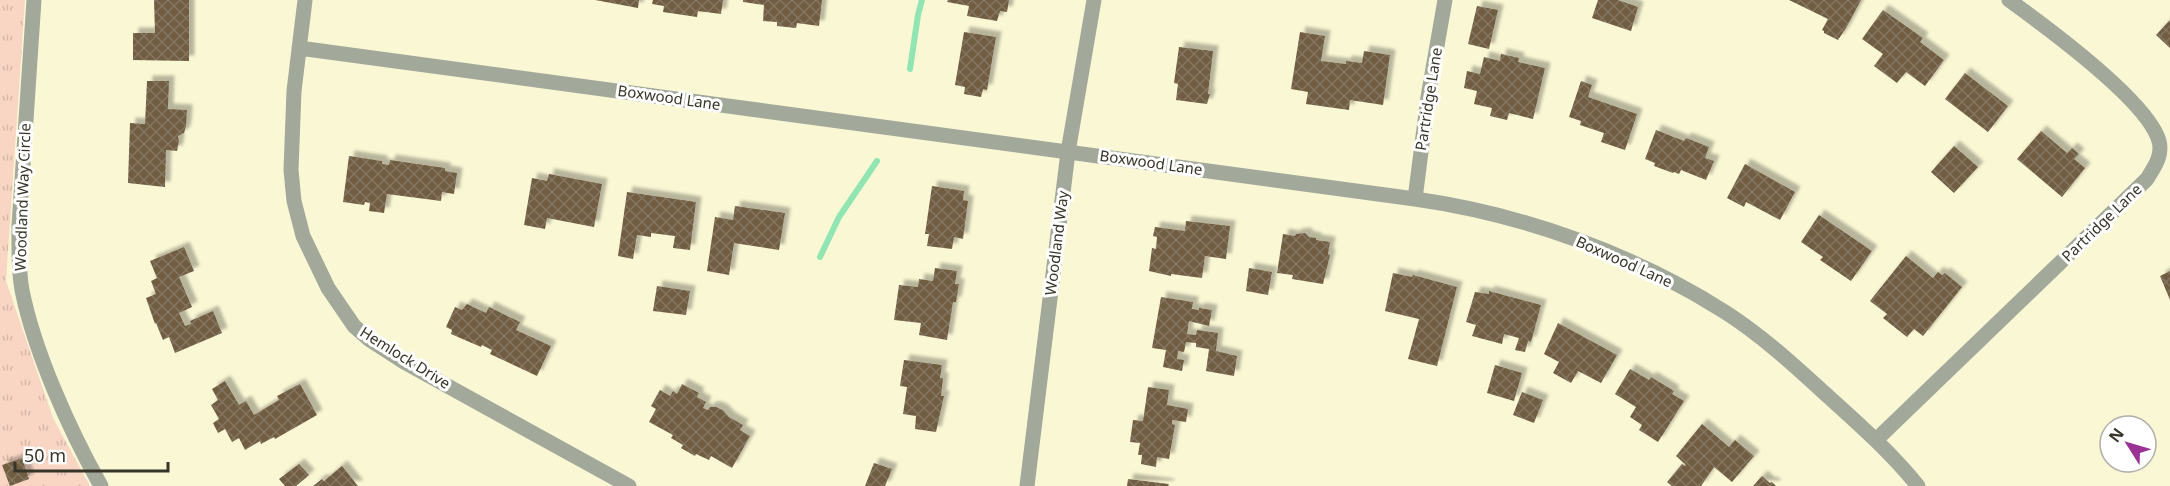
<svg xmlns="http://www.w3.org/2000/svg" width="2170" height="486" font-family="'Noto Sans',sans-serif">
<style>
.grass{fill:url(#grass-tufts)}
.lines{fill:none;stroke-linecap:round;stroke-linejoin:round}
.stream{stroke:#91e5b2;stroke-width:6}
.building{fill:url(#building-cross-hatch);filter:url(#shadow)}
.minor{stroke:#a2a99b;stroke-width:15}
.labels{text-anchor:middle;stroke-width:6;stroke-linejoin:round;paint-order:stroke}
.street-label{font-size:15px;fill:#373528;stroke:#fff}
</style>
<defs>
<pattern id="grass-tufts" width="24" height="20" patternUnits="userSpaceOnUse" patternTransform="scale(1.5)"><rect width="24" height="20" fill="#f9d6c4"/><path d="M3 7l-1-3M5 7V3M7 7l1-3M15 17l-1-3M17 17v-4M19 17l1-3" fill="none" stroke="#d6b8a8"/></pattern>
<pattern id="building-cross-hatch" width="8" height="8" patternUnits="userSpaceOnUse" patternTransform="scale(1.5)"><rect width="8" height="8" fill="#6f5d42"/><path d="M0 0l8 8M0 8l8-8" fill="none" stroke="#847661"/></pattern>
<filter id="shadow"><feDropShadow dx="5.5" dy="-5.5" stdDeviation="1.5" flood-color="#0004"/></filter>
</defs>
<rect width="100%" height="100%" fill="#faf7d4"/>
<path class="grass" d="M0,0H25L6,281L53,418L90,486H0Z"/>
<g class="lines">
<path class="stream" d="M910,69L918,15L922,0
M820,257L839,217L877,161"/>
</g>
<path class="building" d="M154,0H189V61L133,60V33H155Z
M595,0H639L638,8Z
M653,0H723L721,14L698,11L697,17L663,12L664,6L652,4Z
M743,0H822L819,26L797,23L796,28L777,26V22L763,21L764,5L743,2Z
M948,0H1009L1007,12L1000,11L997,21L967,16L969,6L947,2Z
M1598,0H1618L1638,7L1631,31L1592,18Z
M1789,0H1861L1846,28L1838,40L1824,33V31L1822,30L1828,19Z
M1477,6L1498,10L1489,49L1468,44Z
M1883,10L1923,38L1920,42L1944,60L1925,86L1906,72L1897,83L1874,66L1883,54L1862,39Z
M2170,20V48L2156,35Z
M964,32L996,37L987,90L983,89L981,97L964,94L965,87L955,85Z
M1300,32L1325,36L1321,61L1346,64V61L1362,63L1364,51L1390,55L1383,105L1350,100L1349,110L1306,104L1308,92L1291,89Z
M1179,47L1213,51L1208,94H1210L1207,104L1176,100L1178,84L1174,83Z
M1501,54L1519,58L1518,62L1545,68L1533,119L1509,113L1507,120L1490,116L1492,108L1474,104L1477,91L1464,88L1467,71L1480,74L1484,57L1500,61Z
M1965,73L2008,106L1988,132L1945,99Z
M147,81H169L168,109L187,110L186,126L184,133L178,136L179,142L177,151L166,150L165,187L128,183L130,123L145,124Z
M1581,81L1592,85L1588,97L1637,114L1625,150L1601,142L1604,133L1580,125L1581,121L1569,117Z
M1656,130L1684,141L1686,138L1709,147L1705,158L1714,161L1706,180L1681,170L1679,174L1674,172L1673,173L1654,166L1655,163L1645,159Z
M2041,131L2067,153L2072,148L2079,154L2074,159L2085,168L2062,197L2017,159Z
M1954,146L1978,167L1954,193L1931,172Z
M349,156L382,161V164L389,165L390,160L445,168V171L457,173L454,194L442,192L441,201L387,194L384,213L369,211L370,203L365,202L364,205L343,202Z
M1745,164L1795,192L1780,220L1746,202L1744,207L1727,198Z
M549,174L602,184L594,227L547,218L545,229L524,225L532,178L547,181Z
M932,186L964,191L963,200L968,201L963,239L954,237L952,249L927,246L929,234H925Z
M627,192L696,202L690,250L673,248L675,236L651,233V237L637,235L633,259L618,256Z
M735,206L785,213L779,250L734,243L729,275L707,271L715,217L733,220Z
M1819,215L1872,251L1851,281L1820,260L1823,257L1801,242Z
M1186,221L1230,226L1226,259L1205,256L1202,278L1171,274V276L1149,271L1152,248L1156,249L1157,237L1153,236L1155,227L1185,231Z
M1305,233L1309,237L1316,238V240L1330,242L1328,254L1330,255L1323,284L1292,279L1293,275L1277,273L1283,234L1295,236L1296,234Z
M184,247L194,271L179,277L192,307L179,313L185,326L191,324L190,321L213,311L222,333L175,353L169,337L163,340L156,323L155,324L146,298L156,294L151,281L157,278L150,261Z
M1906,256L1933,278L1938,272L1942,275L1945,273L1962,287L1923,336L1914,329L1907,337L1883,318L1887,314L1870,301Z
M935,268L957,271L955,284H959L956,302H953L947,340L919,335L921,323L894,320L899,285L918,287L919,279L933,281Z
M1249,268L1272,272L1268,295L1246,291Z
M2170,271V300L2160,276Z
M1393,273L1412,277L1413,275L1457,287L1437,366L1408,359L1419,319L1385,311Z
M657,286L690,291L686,315L653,311Z
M1489,291L1541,305L1531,342L1528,341L1525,352L1515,350L1519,338L1504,334L1502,344L1472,336L1476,325L1466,322L1475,292L1489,294Z
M1161,297L1193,302L1192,309L1199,310V308L1212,310L1209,326L1189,321L1187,334L1196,335L1197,330L1218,333L1216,351L1237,356L1234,376L1206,371L1209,349L1196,347V343L1186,342L1184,352L1178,351L1177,359L1184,360L1182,371L1163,367L1166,350L1152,348Z
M467,304L486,313L489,307L520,322L516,330L551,346L537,376L490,354L492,350L482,345L481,347L451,334L452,330L446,327L455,307L462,310Z
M1558,323L1617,355L1601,383L1578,371L1571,383L1553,373L1559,362L1544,354Z
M904,360L942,365L940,378H943L941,396H944L936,432L915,429L916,416L903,414L907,387L900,386Z
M1495,365L1522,373L1514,401L1487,393Z
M1630,369L1649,380L1651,377L1674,391L1672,394L1684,401L1658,442L1639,430L1642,425L1630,417L1636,407L1615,394Z
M225,381L239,405L246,401L254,415L279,400L277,396L300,384L317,415L275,439L274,437L261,444L260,441L245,450L239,438L232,442L225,429L218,433L213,423L219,419L211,405L218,400L212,389Z
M682,384L699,393L697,397L706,402L703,408L708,410L710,407H716L723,410L729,417L743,425L740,430L750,436L732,468L711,456L709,460L696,454L695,456L681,448L683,445L671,438L673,435L649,422L656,409L651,406L660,390L670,396L673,391L677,394Z
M1148,387L1169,390L1167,405L1188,409L1186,422L1172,420V424L1175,425L1169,459L1157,457L1156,467L1141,464L1142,455H1138L1140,443L1130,442L1133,420L1143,421Z
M1522,392L1543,400L1534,423L1513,415Z
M1702,424L1729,447L1735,440L1754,456L1732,482L1714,467L1701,486H1672L1667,482L1682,464L1685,466L1686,465L1676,456Z
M22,458L29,479L10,486L2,465Z
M874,463L892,469L885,486H865Z
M299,464L309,475L296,486H285L279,479Z
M342,466L358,486H313L322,479L324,481Z
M1762,476L1770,483L1772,482L1776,486H1753Z
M1128,479L1169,484L1168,486H1127Z"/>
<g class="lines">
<path class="minor" d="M34,0L19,225C19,247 18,268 22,290C34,351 70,431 101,486
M305,0L294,91L291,170L294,201L303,236L328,288L354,326L370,340L404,362L629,486
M299,48L1415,199C1522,214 1634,254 1725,312C1764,337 1797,368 1831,399C1862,427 1892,454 1918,486
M1415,199L1428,97L1445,0
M1876,440L2147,179C2154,167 2163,156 2159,141C2148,101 2045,26 2009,0
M1027,486L1068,152L1094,0"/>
</g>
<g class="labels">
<g class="street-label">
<text transform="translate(669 98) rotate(8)" y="5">Boxwood Lane</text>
<text transform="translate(1429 99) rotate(-81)" y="5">Partridge Lane</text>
<text transform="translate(1151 163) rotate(8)" y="5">Boxwood Lane</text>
<text transform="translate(23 197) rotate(-88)" y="5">Woodland Way Circle</text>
<text transform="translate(2102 223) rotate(-44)" y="5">Partridge Lane</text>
<text transform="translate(1057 243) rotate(-83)" y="5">Woodland Way</text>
<text transform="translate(1624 262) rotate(24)" y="5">Boxwood Lane</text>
<text transform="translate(405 358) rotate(32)" y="5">Hemlock Drive</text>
</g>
</g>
<g transform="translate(2128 444) rotate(307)"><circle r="28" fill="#ffffff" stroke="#afaea9" stroke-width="1.5"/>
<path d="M0-4.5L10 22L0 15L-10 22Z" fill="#9a3296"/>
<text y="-9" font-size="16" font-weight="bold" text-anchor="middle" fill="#373528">N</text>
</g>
<path d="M15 462v9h153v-9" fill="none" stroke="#373528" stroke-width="3"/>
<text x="24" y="462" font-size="18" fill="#373528" stroke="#ffffff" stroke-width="4.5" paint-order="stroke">50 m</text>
</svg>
